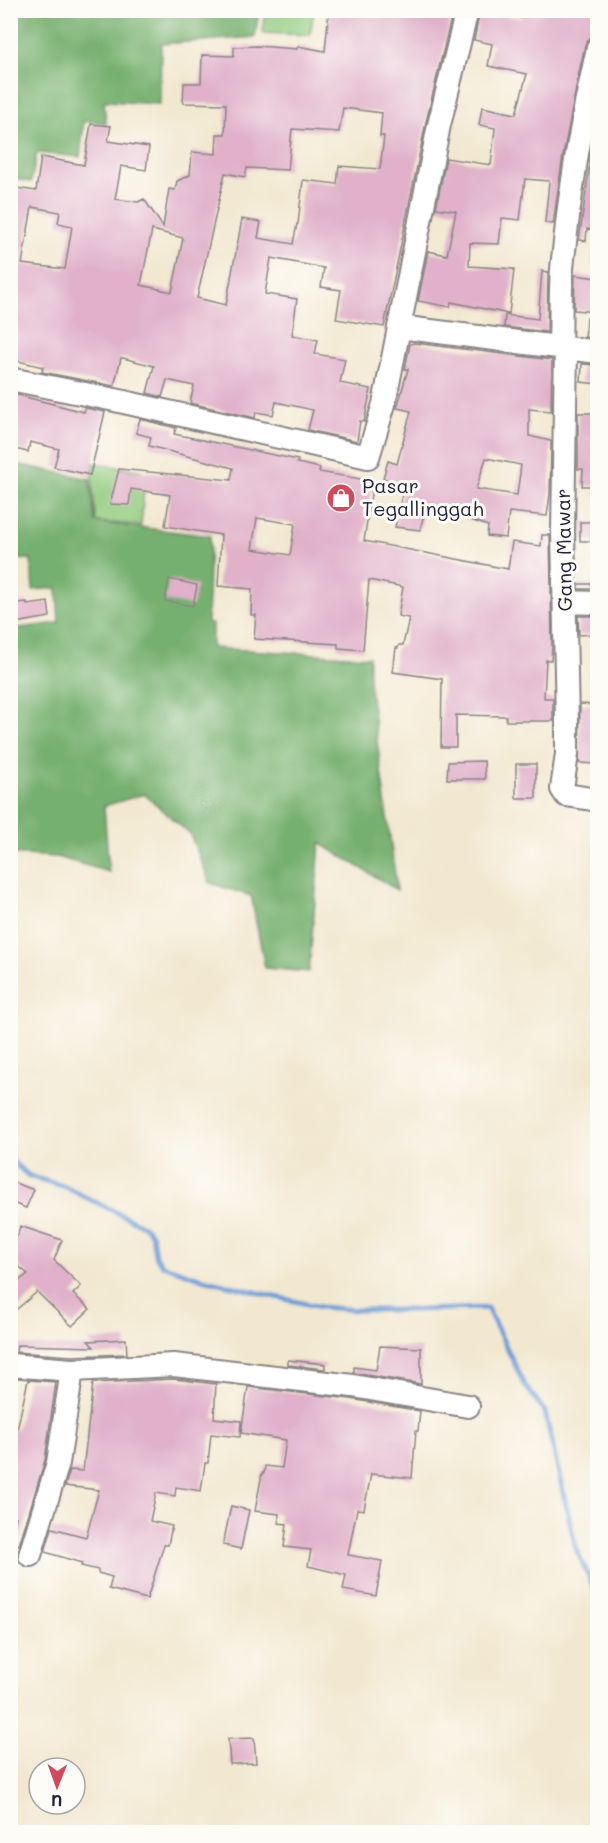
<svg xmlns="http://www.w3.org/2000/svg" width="608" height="1843" font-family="Mali,sans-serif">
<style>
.green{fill:#93cc7f;stroke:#5a775d;stroke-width:1.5}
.forest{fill:#76b06e;stroke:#4c6954;stroke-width:1.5}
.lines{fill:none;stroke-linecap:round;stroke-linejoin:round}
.stream{stroke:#6e9cd6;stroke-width:5}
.building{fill:#e0b1c9;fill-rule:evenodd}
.minor-casing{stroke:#8a8586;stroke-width:26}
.minor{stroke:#fff;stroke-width:22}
.labels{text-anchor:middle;stroke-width:6;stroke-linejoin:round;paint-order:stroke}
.poi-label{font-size:20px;fill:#22223b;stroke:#fdfcf7;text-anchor:start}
.street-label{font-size:20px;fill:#22223b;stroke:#fdfcf7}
</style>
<rect width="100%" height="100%" fill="#fdfcf7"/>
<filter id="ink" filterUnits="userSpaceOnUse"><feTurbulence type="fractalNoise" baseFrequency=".0167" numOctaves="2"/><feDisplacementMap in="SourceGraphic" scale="12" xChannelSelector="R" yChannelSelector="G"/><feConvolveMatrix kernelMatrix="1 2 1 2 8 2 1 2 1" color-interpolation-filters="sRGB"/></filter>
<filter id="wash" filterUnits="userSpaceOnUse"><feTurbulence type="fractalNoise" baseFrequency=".008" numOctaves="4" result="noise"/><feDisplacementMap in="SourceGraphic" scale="24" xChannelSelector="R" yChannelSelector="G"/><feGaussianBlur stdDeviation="1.35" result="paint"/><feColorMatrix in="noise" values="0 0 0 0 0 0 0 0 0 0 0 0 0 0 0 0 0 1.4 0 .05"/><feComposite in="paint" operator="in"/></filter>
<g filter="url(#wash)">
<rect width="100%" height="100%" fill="#f2e8d0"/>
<path class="green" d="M265,11H314L310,35L263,33Z
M94,463L141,471L145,477L141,525L96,522L92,478Z"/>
<path class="forest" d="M10,11L11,10L259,11L255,37L161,44L160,104L104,101L106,123L84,121L80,157L37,153L31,182L11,178Z
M11,463L90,479L95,522L210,536L207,623L212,624V648L369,657V681L397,890L320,843L309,972L265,968L251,896L210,883L190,834L144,794L104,806L109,872L57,857L11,854V629L59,623L57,588L33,590L31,559L11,560Z"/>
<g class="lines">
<path class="stream" d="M10,1150L13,1162L29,1176L63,1186L144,1226L152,1235L155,1255L162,1265L203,1279L276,1297L321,1307L357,1310H413L487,1308L525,1385L545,1412L576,1549L598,1597"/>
</g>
<g id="blocks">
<path class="building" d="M329,10H453L426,122L384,327L336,319L341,290L321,287L324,268L271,258L265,294L297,299L292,335L318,340L315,354L345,359L340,383L371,389L364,422L360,421L357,441L308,430L313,410L276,402L273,415L256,412L255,418L190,403L194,386L167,380L162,397L147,393L154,366L123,358H121L114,386L42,372L43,367L10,359V187L36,191L41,157L84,165L91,124L111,126L108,141L149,147L146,170L121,166L115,199L138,202L144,199L163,227L169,189L175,190L177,181L190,175L192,152L216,154L217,134H225L226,104L183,103L184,83H201L202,55L234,56V47L257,46L297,49L298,46L325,51ZM343,108L382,113L380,136H384L380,169L339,166L337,184L303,180L298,224H297L293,244L258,238L261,222L242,219L226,305L197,298L225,173L245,177L247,168L288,170L292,129L339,132ZM32,207L60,212L58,223L72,226L65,269L22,264ZM152,230L183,238L172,292L141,285Z
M522,10H597V35L589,38L585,45L579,73L563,156L553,224L545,223L549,181L525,179L520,220L502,218L499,244L470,243L469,266L514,269L509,314L451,302L450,307L418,301L428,251L447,255L456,211L436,208L446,158L491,165L495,128L479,125L482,107L516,114L527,74L488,66L492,44L474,40L480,11L521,18Z
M597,116V230L587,229L586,241L579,240Z
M542,271L548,272L547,332L504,327L505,315L538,319Z
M575,275L597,278V312L574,310Z
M587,318H597V338L585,337Z
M414,343L552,360L551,411L529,409V436L551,441L550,494L547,516L509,512L506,538L487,536L488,526L428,505L426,506L420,530L395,527L404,485L383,478L388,461L397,464L411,411L397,408L408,369H405L410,344ZM486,458L521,465L517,495L476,489Z
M582,364L597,365V384L581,382Z
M10,393L84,412L85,408L105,412L90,475L54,467L59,449L30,442L28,452L10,448Z
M578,413H597V486H582L583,469H578Z
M140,419L176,428L174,434L298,460L297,463L320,468L319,472L373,481L364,541L508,569L512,542L541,546L542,535H550L552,646L551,660H546L544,698H553V721H506V716L456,715V747H441L442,679L393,672L396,648H398L399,645H403L409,618L398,616L403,587L369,580L363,650L338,648V644L254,639L256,615H251L252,589L218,586L221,535L165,526L170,495L131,489L129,505L110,504L119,469L231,480L233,468L149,446L151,437L136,433ZM257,518L295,524L290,555L252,549Z
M580,522H597V541H580Z
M169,579L197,585L193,606L165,601Z
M578,584H597V589H578Z
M27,602V605L48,602L50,617L10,624V604Z
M578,616H597V634L579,635Z
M580,704L597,705V764L579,763Z
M484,761L485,779H447L448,762Z
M516,764H536V798H516Z
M10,1181L34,1190L26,1208L10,1202Z
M20,1226L62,1240L54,1260L81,1286L73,1294L90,1309L72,1326L37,1292L10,1315V1287L28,1274L10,1259V1244L18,1235Z
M126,1339L127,1354L72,1356L16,1352L17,1345L94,1347L88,1341Z
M380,1346L421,1348V1384L354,1373V1367L376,1370Z
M288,1360L325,1364V1369L288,1365Z
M174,1379L216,1384L214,1418L241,1421L240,1437L211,1434L208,1463H205L201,1491L176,1487L175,1496L156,1493L150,1521L172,1526L168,1545H164L147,1599L109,1589L112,1577L98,1573V1570L81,1566L82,1563L45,1552L52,1528L86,1537L99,1490L65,1486L70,1470L83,1471L93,1383Z
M28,1380L56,1382L45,1460L19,1545L10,1543L16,1517L10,1515V1428L17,1430Z
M248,1387L351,1399L420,1411L418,1431H416L412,1478L371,1474L364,1510L357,1509L348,1555L382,1561L376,1596L343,1590L346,1575L308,1566L311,1550L284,1547L287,1524L279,1523V1514L255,1511L262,1473H264L265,1466L282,1468L286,1440L241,1433Z
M231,1506L249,1510L241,1549L223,1545Z
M254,1738L256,1763L230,1764L228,1739Z"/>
</g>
</g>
<g filter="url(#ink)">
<use href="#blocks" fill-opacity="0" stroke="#8a8586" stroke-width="1.5"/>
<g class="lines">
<g class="minor-casing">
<path id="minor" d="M399,327L598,352
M560,347C561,321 560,295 562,269C569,195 581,121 598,48
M566,347L563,531L567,722V754L562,789L566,795L598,800
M10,379L115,400L368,457L384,404L439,125L467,10
M565,602L598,603
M10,1365L72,1370L174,1365L353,1386L468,1406
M30,1555L58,1463L72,1370"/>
</g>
<use href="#minor" class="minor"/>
</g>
</g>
<defs>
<g id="shop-disc" transform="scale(1.5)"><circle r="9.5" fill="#d1495b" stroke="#fdfcf7"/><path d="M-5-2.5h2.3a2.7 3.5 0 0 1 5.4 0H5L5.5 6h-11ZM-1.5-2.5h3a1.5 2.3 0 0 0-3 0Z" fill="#fff"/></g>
</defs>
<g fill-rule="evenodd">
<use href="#shop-disc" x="341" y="498"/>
</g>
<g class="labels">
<g class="poi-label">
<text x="362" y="493">Pasar<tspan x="362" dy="23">Tegallinggah</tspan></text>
</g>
<g class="street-label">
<text transform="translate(564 550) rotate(-91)" y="7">Gang Mawar</text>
</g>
</g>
<rect width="608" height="1843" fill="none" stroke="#fdfcf7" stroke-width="36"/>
<g transform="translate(57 1786) rotate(181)"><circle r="28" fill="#fdfcf7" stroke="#a5a5ac" stroke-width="1.5"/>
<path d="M0-4.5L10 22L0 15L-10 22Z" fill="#d1495b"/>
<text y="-9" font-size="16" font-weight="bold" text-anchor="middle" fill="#22223b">U</text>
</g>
</svg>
